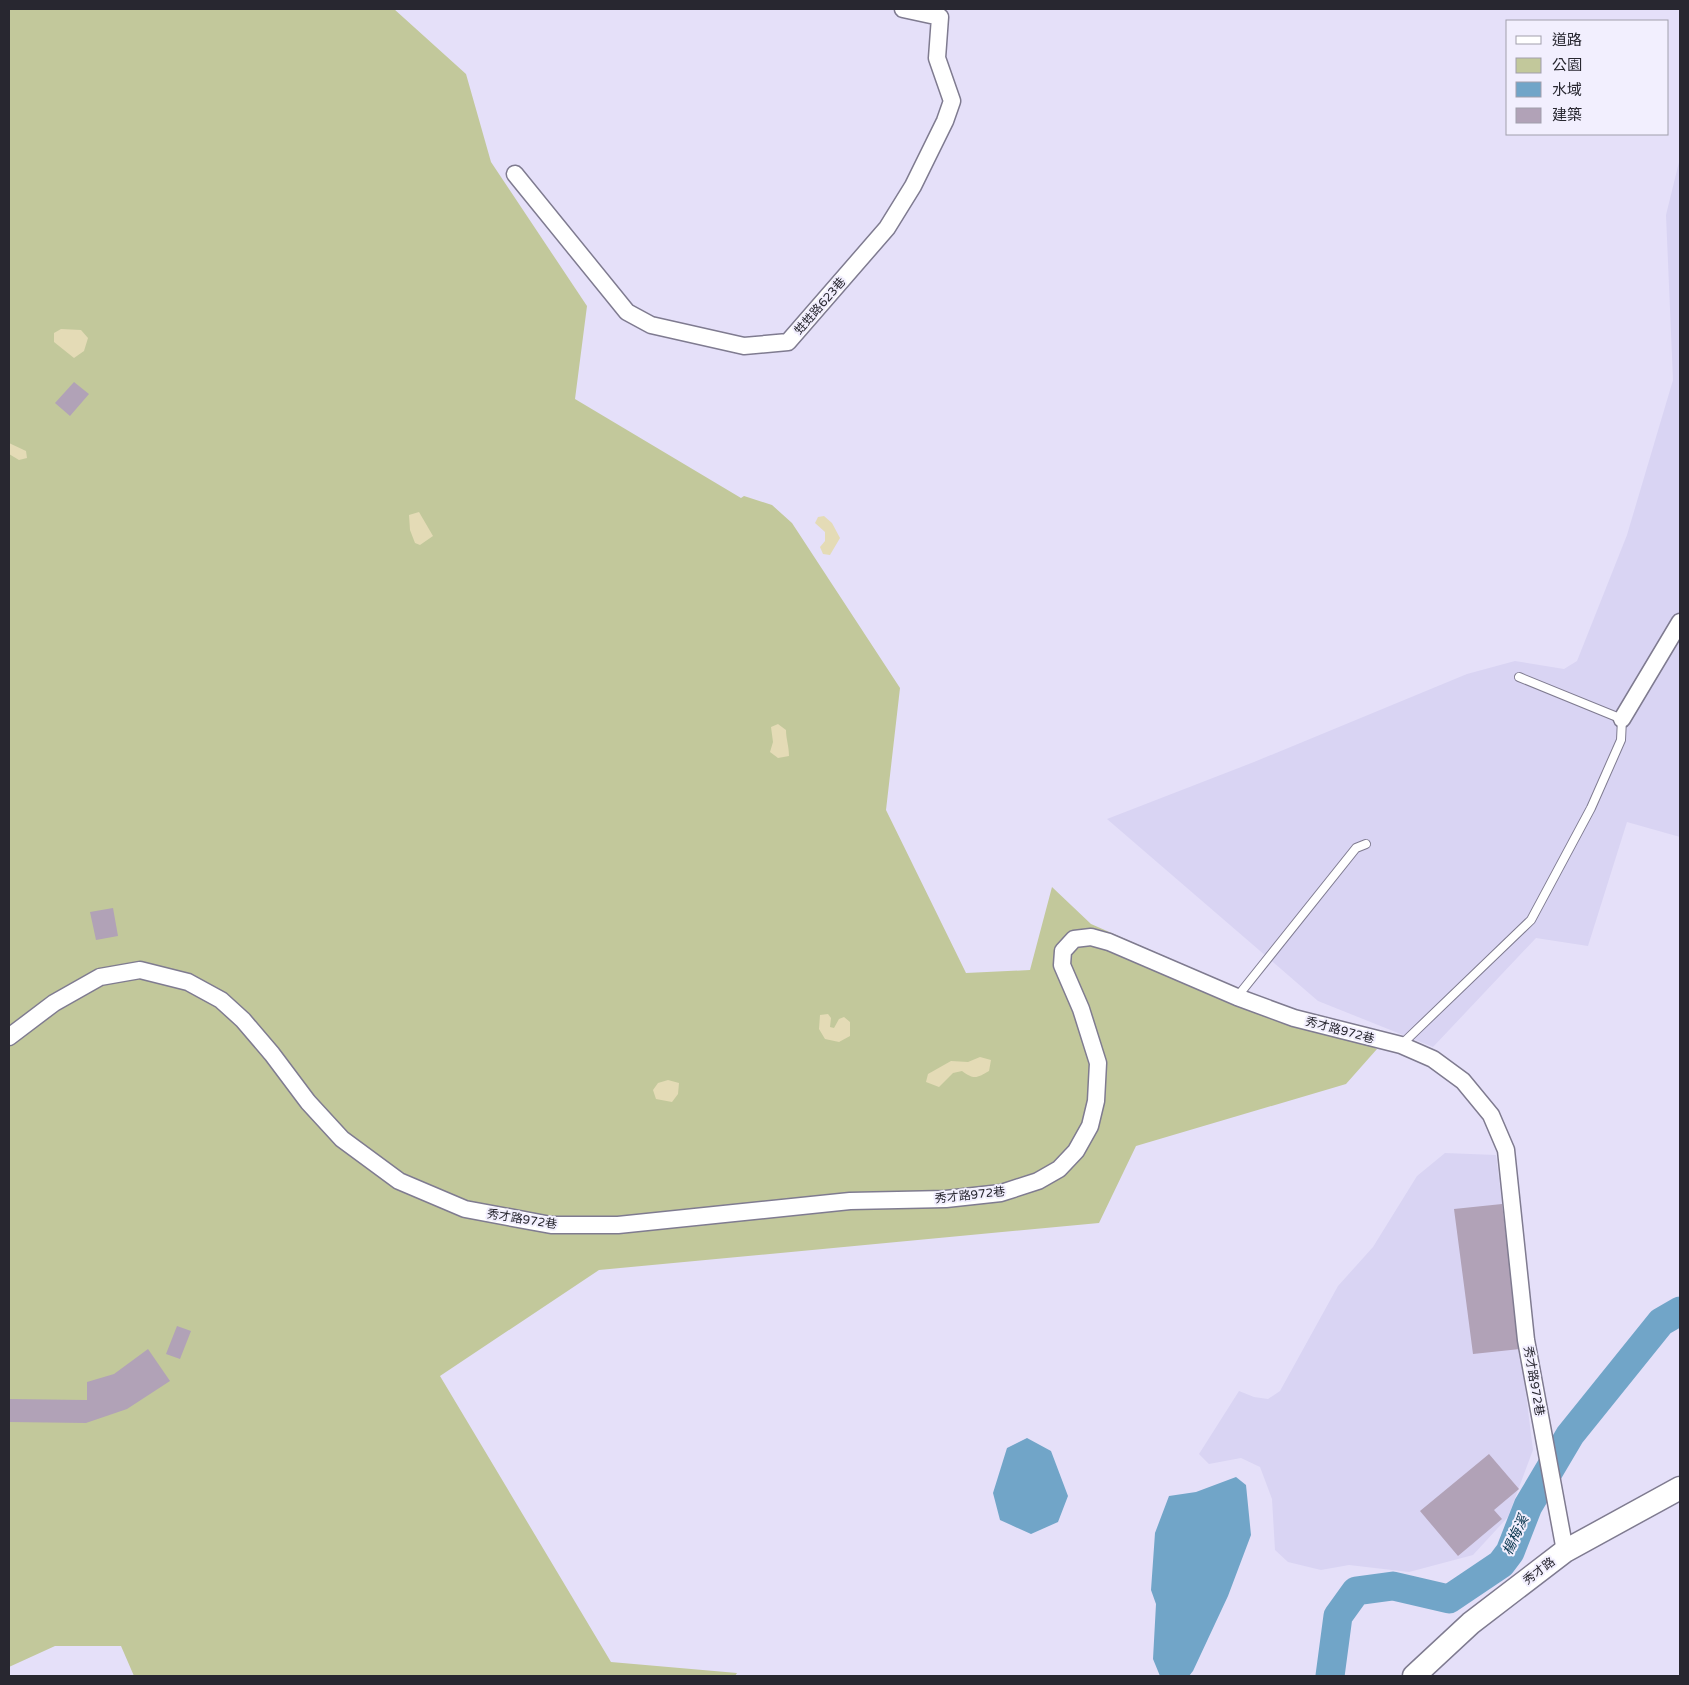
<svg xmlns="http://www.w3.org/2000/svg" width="1689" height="1685" font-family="'Varela Round','Noto Sans TC',sans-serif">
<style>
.built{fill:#d9d4f3}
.green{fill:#c2c89b}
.sand{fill:#e4dbb6}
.water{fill:#71a5c8}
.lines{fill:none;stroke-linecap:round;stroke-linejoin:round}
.river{stroke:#71a5c8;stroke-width:29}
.building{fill:#b1a2b7}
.service-casing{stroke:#7f7b90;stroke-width:10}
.minor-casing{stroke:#7f7b90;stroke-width:19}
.secondary-casing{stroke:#7f7b90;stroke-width:25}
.service{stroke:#fff;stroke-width:8}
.minor{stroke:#fff;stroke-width:16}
.secondary{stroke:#fff;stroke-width:22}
.labels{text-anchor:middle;stroke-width:4;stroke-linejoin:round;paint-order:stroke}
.street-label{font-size:12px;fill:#282730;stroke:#f2effe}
.water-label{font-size:14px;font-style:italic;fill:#06334b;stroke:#f2effe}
</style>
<rect width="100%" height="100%" fill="#e5e0f9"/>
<path class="built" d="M1680,158V837L1627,822L1588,946L1536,938L1433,1047L1318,1001L1107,819L1254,762L1467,674L1515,661L1564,669L1577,661L1627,535L1673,380L1666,215Z
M1445,1153L1496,1155L1533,1450L1508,1517L1473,1555L1409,1572L1349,1565L1321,1570L1288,1562L1275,1550L1272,1499L1260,1467L1241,1458L1209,1464L1199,1454L1239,1391L1254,1397L1268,1399L1280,1391L1338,1286L1373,1247L1417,1176Z"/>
<path class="green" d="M9,9H394L466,74L491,162L587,306L575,399L741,498L744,496L772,505L792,523L900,688L886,810L966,973L1030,970L1052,887L1091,924L1377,1049L1346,1084L1136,1146L1099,1223L599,1270L440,1376L611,1662L737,1673L735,1676H134L121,1646H55L9,1667Z"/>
<path class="sand" d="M61,329L81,330L88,338L84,351L74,358L54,342V333Z
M9,443L26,451L27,458L19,460L9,454Z
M419,512L433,536L420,545L415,543L410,530L409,515Z
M824,516L832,523L840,538L830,555L823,554L820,547L825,541V532L815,523L818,517Z
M778,724L786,730C786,739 789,746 789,756L778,758L770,752L773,742L771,727Z
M828,1014L831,1018L830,1027L834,1028L839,1019L844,1017L850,1022V1036L839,1042L825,1039L819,1029L820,1015Z
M980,1057L991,1060L989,1071C977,1078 974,1080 962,1071L953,1073L939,1087L926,1082L928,1074L951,1061L968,1062Z
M668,1080L679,1083L678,1094L672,1102L656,1099L653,1090L658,1083Z"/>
<path class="water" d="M1027,1438L1051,1451L1068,1496L1058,1522L1031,1534L1000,1520L993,1493L1007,1448Z
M1236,1477L1246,1485L1251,1535L1228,1596L1193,1671L1189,1676H1160L1153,1659L1156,1604L1151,1590L1155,1533L1169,1496L1196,1492Z"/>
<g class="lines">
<path class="river" d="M1330,1676L1338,1616L1356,1591L1393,1586L1449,1599L1501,1564L1510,1552L1528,1506L1570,1435L1661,1322L1680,1311"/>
</g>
<path class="building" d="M74,382L89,394L70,416L55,403Z
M113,908L118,936L96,940L90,912Z
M1502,1204L1520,1349L1473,1354L1454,1209Z
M177,1326L191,1331L180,1359L166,1354Z
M148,1349L170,1381L127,1409L86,1423L9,1422V1399L87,1400V1382L114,1374Z
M1489,1454L1519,1489L1494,1510L1502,1519L1458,1556L1420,1511Z"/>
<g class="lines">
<g class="service-casing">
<path id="service" d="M1237,997L1356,848L1366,844
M1401,1045L1531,920L1591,808L1621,740L1622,719L1519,677"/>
</g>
<g class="minor-casing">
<path id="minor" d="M515,174L627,312L651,325L744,346L788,342L887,228L913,186L945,121L952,101L937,58L940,17L903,9
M1622,719L1680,622
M9,1037L54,1003L100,977L140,970L188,982L221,1000L243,1020L272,1054L308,1102L342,1139L399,1181L465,1209L551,1225H618L850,1201L946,1199L1001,1193L1038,1181L1059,1169L1076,1151L1090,1126L1096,1101L1098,1063L1081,1009L1062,965L1063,951L1074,939L1091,937L1109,942L1237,997L1294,1018L1401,1045L1433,1059L1463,1081L1491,1115L1506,1150L1526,1340L1565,1551"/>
</g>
<g class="secondary-casing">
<path id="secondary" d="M1414,1676L1471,1623L1565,1551L1680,1488"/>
</g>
<use href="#service" class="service"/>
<use href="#minor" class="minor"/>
<use href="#secondary" class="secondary"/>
</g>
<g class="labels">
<g class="street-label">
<text transform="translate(820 306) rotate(-49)" y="4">甡甡路623巷</text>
<text transform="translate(1340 1030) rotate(15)" y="4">秀才路972巷</text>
<text transform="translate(970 1195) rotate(-6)" y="4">秀才路972巷</text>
<text transform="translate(522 1219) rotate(9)" y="4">秀才路972巷</text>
<text transform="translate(1534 1381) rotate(80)" y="4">秀才路972巷</text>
<text transform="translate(1539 1571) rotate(-37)" y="4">秀才路</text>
</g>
<g class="water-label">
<text transform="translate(1515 1535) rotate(-65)" y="5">楊梅溪</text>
</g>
</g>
<rect width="1689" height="1685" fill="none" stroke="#282730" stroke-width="20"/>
<rect x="1506" y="20" width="162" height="115" fill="#f2effe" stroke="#a19fac"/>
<rect x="1516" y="36" width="25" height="8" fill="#ffffff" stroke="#a19fac"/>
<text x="1552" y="45" font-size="15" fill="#282730">道路</text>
<rect x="1516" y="58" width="25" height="15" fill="#c2c89b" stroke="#a19fac"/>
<text x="1552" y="70" font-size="15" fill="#282730">公園</text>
<rect x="1516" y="82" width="25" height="15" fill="#71a5c8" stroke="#a19fac"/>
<text x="1552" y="95" font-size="15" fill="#282730">水域</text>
<rect x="1516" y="108" width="25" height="15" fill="#b1a2b7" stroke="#a19fac"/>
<text x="1552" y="120" font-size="15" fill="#282730">建築</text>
</svg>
